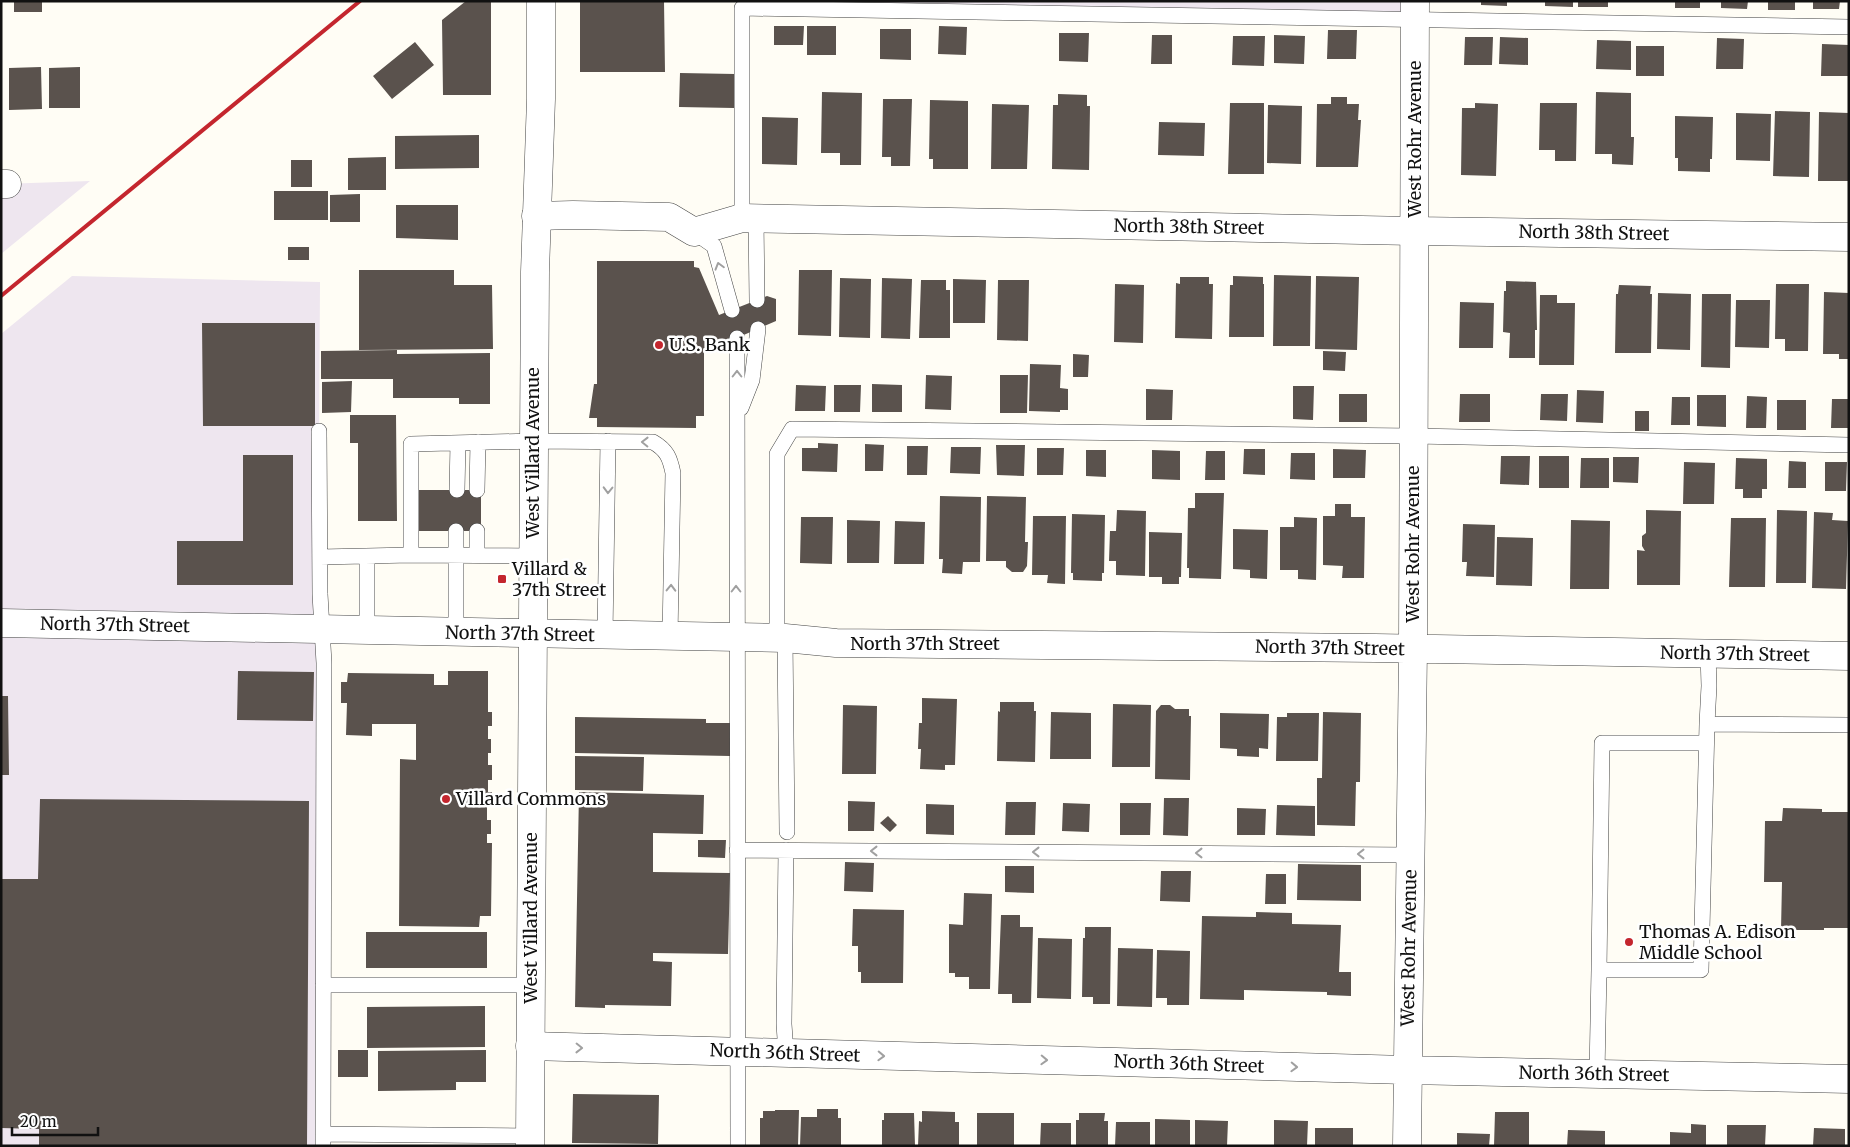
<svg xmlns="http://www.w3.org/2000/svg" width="1850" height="1147" font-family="Merriweather,serif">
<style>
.industrial{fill:#eee6ef}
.building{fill:#5a524d}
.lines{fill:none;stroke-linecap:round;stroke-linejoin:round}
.service-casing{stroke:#444;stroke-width:16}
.minor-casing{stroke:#444;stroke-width:29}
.tertiary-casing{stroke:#444;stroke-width:29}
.service{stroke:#fff;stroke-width:15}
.minor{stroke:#fff;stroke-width:28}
.tertiary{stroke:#fff;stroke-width:28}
.rail{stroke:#c4262e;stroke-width:4}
.oneway{stroke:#a0a0a0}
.poi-dot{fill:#c4262e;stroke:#fff;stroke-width:2}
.labels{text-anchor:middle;stroke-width:5;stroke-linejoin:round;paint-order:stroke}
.street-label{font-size:18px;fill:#111;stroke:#fff}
.poi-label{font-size:18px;fill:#111;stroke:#fff;text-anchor:start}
</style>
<rect width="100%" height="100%" fill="#fffdf5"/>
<path class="industrial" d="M829,1H1415V20L1381,19Z
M90,181L1,254V184Z
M72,276L320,282L315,1146H1V334Z"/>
<path class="building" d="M14,1H42V12H14Z
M466,1H491V95H443L442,20Z
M580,1H664L665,72H580Z
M1481,1H1507V6L1481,5Z
M1545,1H1573V7L1545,6Z
M1578,1H1608V7H1578Z
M1675,1H1700V8H1675Z
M1721,1H1748L1747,9L1721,8Z
M1768,1H1795V10H1768Z
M1813,1H1840L1839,9H1813Z
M774,26H804L803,45H774Z
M807,26H836V55H807Z
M939,26L967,27L966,55L938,54Z
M880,29H911V60L880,59Z
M1328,30H1357L1356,59H1327Z
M1059,33H1089L1088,62L1059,61Z
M1152,35H1172V64H1151Z
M1274,35L1305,36L1304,64L1274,63Z
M1233,36H1265L1264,66L1232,65Z
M1465,37H1493L1492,65H1464Z
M1500,37L1528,38V65L1499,64Z
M1717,38L1744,39L1743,69H1716Z
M1597,40L1631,41V70L1596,69Z
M415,42L434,65L392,99L373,76Z
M1822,44L1849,45V76H1821Z
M1636,46H1664V76H1636Z
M41,67L42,109L9,110V68Z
M80,67V108H49V68Z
M680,73L735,74L734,108L679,107Z
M822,92L862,93L861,165H840V153H821Z
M1596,92L1631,93V137H1634L1633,165L1612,164V154H1595Z
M1058,94L1087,95V106H1090L1089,170L1052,169L1053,105H1058Z
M1331,97H1347V104H1359L1358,120H1361L1358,167H1316L1317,104H1331Z
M883,99H912L910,166H891V157H882Z
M930,100L968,101V169H933V159H929Z
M1230,103H1264V174H1228Z
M1475,103L1498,104L1496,176L1461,175L1462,108H1475Z
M1540,103H1577L1576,161H1555V150H1539Z
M992,104L1029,105L1027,169H991Z
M1268,105L1302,106L1301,164L1267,163Z
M1775,111L1810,112L1809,177L1773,176Z
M1819,112L1849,113L1848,181H1818Z
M1736,113L1771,114L1770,161L1736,160Z
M1675,116L1713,117L1712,159H1710V172L1678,171V158H1675Z
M762,117L798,118L797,165L762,164Z
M1159,122L1205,123L1204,156L1158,155Z
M479,135V168L395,169V136Z
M386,157V190H348V158Z
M291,160H312V187H291Z
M274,191H328V220H274Z
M360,194V222H330V195Z
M396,205H458V240L396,238Z
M288,247H309V260H288Z
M597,261H694V267L699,268L719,315L767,296L776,299V321L704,352V416H696V428L597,427V418H589L594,384H597Z
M359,270H454V285H492L493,349L359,350Z
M799,270H832L831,336L798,335Z
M1274,275L1311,276L1310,346H1273Z
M1233,276L1263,277V284H1264V337H1229L1230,285H1233Z
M1316,276L1359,277L1357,350L1315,349Z
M1180,277H1209V284H1213L1212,339L1175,338L1176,283L1180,284Z
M840,278L871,279L870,338L839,337Z
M882,278L912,279L910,339L881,338Z
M953,279L986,280L985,323H953Z
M921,280H946V290H950V338H919Z
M998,280H1029L1028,341L997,340Z
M1506,281L1536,282L1537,330H1535V358H1509L1510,333L1503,332L1504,291H1506Z
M1115,284L1144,285L1143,343L1114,342Z
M1776,284H1809L1808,351H1785V339H1775Z
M1619,285L1651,286L1650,294H1652L1651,353H1615L1616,294H1618Z
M1824,292L1849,293V359H1839V354H1823Z
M1658,293L1691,294L1690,350L1657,349Z
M1702,294H1731L1730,368L1701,367Z
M1540,295H1557V303H1575L1574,365H1539Z
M1736,300H1770L1769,348L1735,347Z
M1460,302L1494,303L1493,348H1459Z
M202,323H315V426H203Z
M397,350V354L490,353V404H459V398H393V379H321V351Z
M1323,351L1346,352L1345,371L1323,370Z
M1073,354L1089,355L1088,377H1073Z
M1030,364L1061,365L1060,388L1068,389V410H1060V412L1029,411Z
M926,375L952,376L951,410L925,409Z
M1000,375H1028L1027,413H1000Z
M352,381L351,412L322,413V382Z
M872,384L902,385V412H872Z
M796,385L826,386L825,411H795Z
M834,385H861L860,412H834Z
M1293,386H1314L1313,420L1293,419Z
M1146,389L1173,390L1172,420H1146Z
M1577,390L1604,391L1603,423L1576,422Z
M1339,394H1367V422H1339Z
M1460,394H1490V422H1459Z
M1541,394H1568L1567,421L1540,420Z
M1697,395H1726V427L1697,426Z
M1747,396L1767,397L1766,428H1746Z
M1672,397H1690V425H1671Z
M1832,399H1849V428H1831Z
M1777,400H1806V430H1777Z
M1635,411H1649V431H1635Z
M350,415H396L397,521H358V443H350Z
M818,443L838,444L837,472L802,471V448H818Z
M865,444L884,445L883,471H865Z
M996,445H1025L1024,476L997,475Z
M907,446H928L927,475H907Z
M951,447H981L980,474L950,473Z
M1037,448H1064L1063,475H1037Z
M1244,449H1265V475L1243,474Z
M1333,449L1366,450L1365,478H1333Z
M1086,450H1106V477L1086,476Z
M1152,450L1180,451V480L1152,479Z
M1206,451H1225V480H1205Z
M1291,453H1315V480L1290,479Z
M243,455H293V585H177V541H243Z
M1501,456H1530L1529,485L1500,484Z
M1539,456H1569V488H1539Z
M1613,457H1639L1638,483L1613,482Z
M1581,458H1609V488H1580Z
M1736,458L1767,459V489H1762V498H1743V489H1735Z
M1789,461L1806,462V488H1788Z
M1684,462L1715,463L1714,504H1683Z
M1825,462H1847L1846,491H1825Z
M414,490H481V531H415Z
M1195,493H1224L1221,579L1189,578V568H1187L1188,508H1195Z
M940,496L981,497L980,562H963L962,574L942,573L943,559H939Z
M987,496L1026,497L1025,542H1028L1027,566L1023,572H1012L1006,567V561H986Z
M1335,504H1351V517H1365L1364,578H1342L1343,566L1323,565V516H1335Z
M1117,510L1146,511L1145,576L1116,575V561H1109L1110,531H1116Z
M1646,510L1681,511L1680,585H1637V550L1645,551L1642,546V536L1646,533Z
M1777,510L1807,511L1806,583H1776Z
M1814,512L1833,513L1832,520L1848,521L1846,589L1812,588Z
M1072,514L1105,515L1104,573H1102V581L1073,580V573H1071Z
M1033,516H1066L1065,584L1047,583L1048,575H1032Z
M801,517H833L832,564L800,563Z
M1294,517L1317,518L1316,580L1298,579V570H1280V527H1294Z
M1731,518H1766L1765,587H1729Z
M847,520L880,521L879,563H847Z
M1571,520L1610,521L1609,589H1570Z
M895,521L925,522L924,564H894Z
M1463,524L1495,525L1494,577L1466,576L1467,562H1462Z
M1233,529L1268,530L1267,579L1250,578V570L1233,569Z
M1149,532L1182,533L1181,577H1179V584H1162V577H1149Z
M1497,537L1533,538L1532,586L1496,585Z
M238,671L314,672L313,721L237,720Z
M448,671H488V712H492V726H488V739H491V753H488V765H492V780H488V792H492L491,807H487V820H491V834H487V843H492L491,916H480L479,927L399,926L400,759L416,760V724H372V736L346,735L347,703H341V682H347L348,673L434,674V685H448Z
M1,696H8L9,775H1Z
M922,698L957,699L955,765H945V770L920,769L921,749H918L919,723H922Z
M1000,702H1034V711H1036L1035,762L997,761L998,711L1000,712Z
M1113,704L1151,705L1150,767H1112Z
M843,705L877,706L876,774H842Z
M1161,705H1170L1175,709H1189V716H1191L1190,780L1155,779L1156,711Z
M1051,712L1091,713V759H1050Z
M1323,712L1361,713L1360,782H1356L1355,826L1317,825V778H1322Z
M1220,713L1269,714L1268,749L1259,748V757L1237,756V749L1220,748Z
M1287,713H1319L1318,761H1276L1277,717H1287Z
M575,717L706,719V723H731L730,756L575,753Z
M575,756L644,757L643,791L575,790Z
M579,792L704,795L703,834L653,833V872L730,873L728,954L653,953V961L672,962L671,1006L605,1005V1008L575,1007Z
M1164,798H1189L1188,836L1163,835Z
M40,799L309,801L307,1146H39V1129L1,1128V879H38Z
M848,801L875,802L874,831H848Z
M1006,802H1036L1035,835H1005Z
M1063,803L1090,804L1089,832L1062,831Z
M1120,803H1151L1150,835H1120Z
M926,804L954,805V835L926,834Z
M1277,805L1315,806V836L1276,835Z
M1237,808L1266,809L1265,835H1237Z
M1783,808L1822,809V812H1849V928H1824V930H1781L1782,882H1764L1765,821H1782Z
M888,816L897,825L890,832L880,823Z
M698,840H726L725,858L698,857Z
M845,862L874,863L873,892L844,891Z
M1298,864L1361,865V901L1297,900Z
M1005,866H1034V893L1005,892Z
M1161,871H1191L1190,902L1160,901Z
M1266,874H1286V904H1265Z
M964,893L992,894L990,989H969V977H955V973H949V924L963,925Z
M853,909L904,910L903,983H861V972H858V946H852Z
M1256,912L1292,913V924L1341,925L1339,972H1351V996L1327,995V992L1244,990V1000L1200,999L1202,916L1256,917Z
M1001,915H1020V927H1033L1031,1003H1012V994H998Z
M1085,927H1111L1110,1004H1093V997H1082L1083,938H1085Z
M366,932H487V968H366Z
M1038,938L1072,939L1071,999L1037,998Z
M1118,948L1153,949L1152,1007L1117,1006Z
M1157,950L1190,951L1189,1005H1167V998H1156Z
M485,1006V1047L367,1048V1007Z
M338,1050H368V1077H338Z
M486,1050V1082H456V1090L378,1091V1051Z
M573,1094L659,1095L658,1144L572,1143Z
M817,1109H838V1118H841V1146H800L801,1117H817Z
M775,1110H799L798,1146H760V1118H763V1111H775Z
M922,1111L955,1112V1122H959V1146H918L919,1121L922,1122Z
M1495,1112H1529V1146H1494Z
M884,1113H914L915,1146H882V1120H884Z
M977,1113H1014V1146H977Z
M1079,1113H1105L1104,1121H1108V1146H1076V1120H1079Z
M1155,1119L1190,1120V1146H1155Z
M1195,1120L1228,1121L1227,1146H1195Z
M1274,1120L1308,1121L1307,1146H1274Z
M1116,1122H1150V1146H1115Z
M1041,1123H1071V1146H1040Z
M1691,1124L1706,1125V1146H1670V1132L1691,1133Z
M1727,1125H1766L1765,1146H1727Z
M1315,1128H1353V1146H1315Z
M1814,1128L1845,1129V1146H1813Z
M1568,1130L1605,1131V1146H1567Z
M1457,1133L1490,1134L1489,1146H1457Z"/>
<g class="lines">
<g class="service-casing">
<path id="service" d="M742,218V8L1849,27
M756,219L757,300
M694,232L714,246L732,310
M737,338L738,1146
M741,408L752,380L758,329
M319,431L320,594L324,663L323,1146
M457,490L458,443
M477,490L478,442
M477,531V555
M411,555L533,556
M367,556V631
M320,557L411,555V444L534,441L653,442C667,450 670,458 673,473L670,637
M456,633V531
M605,635L608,441
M777,638V454L792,429L1414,436L1849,445
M785,638L787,832
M1708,653L1709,686L1707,724L1849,725
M1706,743H1602L1599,970H1701L1707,724
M737,850L1410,855
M786,850L784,1024L786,1053
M323,985H531
M1597,1074L1599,970
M323,1134L530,1136"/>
</g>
<g class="minor-casing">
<path id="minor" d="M1,184H7
M536,216L573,215L669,217L694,232L742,218L1414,231L1849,237
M1,623L785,638L836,643L1375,648L1849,656
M530,1046L1407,1070L1849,1079
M1407,1146L1413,648L1415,1"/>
</g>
<g class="tertiary-casing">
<path id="tertiary" d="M530,1146L535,272L541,99V1"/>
</g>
<use href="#service" class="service"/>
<use href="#minor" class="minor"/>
<use href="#tertiary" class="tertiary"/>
<path class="rail" d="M1,296L360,1"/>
</g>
<defs><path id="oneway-chevron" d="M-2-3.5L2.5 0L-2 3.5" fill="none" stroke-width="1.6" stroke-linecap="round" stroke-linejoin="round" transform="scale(1.25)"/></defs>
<g class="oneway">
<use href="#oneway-chevron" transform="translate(719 266) rotate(-106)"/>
<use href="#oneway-chevron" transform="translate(737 374) rotate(-90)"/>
<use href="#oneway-chevron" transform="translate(645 442) rotate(-179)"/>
<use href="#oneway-chevron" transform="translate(608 490) rotate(91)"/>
<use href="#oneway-chevron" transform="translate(671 588) rotate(-89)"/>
<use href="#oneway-chevron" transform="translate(736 589) rotate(-90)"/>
<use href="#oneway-chevron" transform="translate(874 851) rotate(-180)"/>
<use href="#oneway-chevron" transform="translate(1036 852) rotate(-180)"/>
<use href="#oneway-chevron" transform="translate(1199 853) rotate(-180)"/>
<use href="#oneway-chevron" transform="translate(1361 854) rotate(-180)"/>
<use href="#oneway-chevron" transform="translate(579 1048) rotate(1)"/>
<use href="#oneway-chevron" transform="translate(881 1056) rotate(2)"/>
<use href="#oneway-chevron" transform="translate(1044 1060) rotate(2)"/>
<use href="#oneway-chevron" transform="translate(1294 1067) rotate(2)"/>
</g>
<g class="poi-dot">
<circle cx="659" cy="345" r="5"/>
<rect x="497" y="574" width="10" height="10" rx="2.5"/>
<circle cx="446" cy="799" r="5"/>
<circle cx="1629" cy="942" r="5"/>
</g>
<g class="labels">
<g class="street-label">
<text transform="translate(1415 139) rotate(-90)" y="6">West Rohr Avenue</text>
<text transform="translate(1189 227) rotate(1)" y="6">North 38th Street</text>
<text transform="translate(1594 233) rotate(1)" y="6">North 38th Street</text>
<text transform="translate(533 453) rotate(-90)" y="6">West Villard Avenue</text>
<text transform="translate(1413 544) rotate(-90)" y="6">West Rohr Avenue</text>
<text transform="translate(115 625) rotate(1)" y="6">North 37th Street</text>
<text transform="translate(520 634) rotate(1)" y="6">North 37th Street</text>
<text x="925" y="650">North 37th Street</text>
<text transform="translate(1330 648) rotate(1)" y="6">North 37th Street</text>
<text transform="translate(1735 654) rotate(1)" y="6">North 37th Street</text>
<text transform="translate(531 918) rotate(-90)" y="6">West Villard Avenue</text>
<text transform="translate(1409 948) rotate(-89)" y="6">West Rohr Avenue</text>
<text transform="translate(785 1053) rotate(2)" y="6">North 36th Street</text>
<text transform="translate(1189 1064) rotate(2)" y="6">North 36th Street</text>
<text transform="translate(1594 1074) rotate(1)" y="6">North 36th Street</text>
</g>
<g class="poi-label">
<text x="669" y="351">U.S. Bank</text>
<text x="512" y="575">Villard &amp;<tspan x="512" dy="21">37th Street</tspan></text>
<text x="456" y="805">Villard Commons</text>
<text x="1639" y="938">Thomas A. Edison<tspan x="1639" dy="21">Middle School</tspan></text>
</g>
</g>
<rect width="1850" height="1147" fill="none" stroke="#111111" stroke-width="5"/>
<path d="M12 1127v8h86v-8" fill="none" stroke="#111111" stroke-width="2.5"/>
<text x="20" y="1127" font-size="15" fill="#111111" stroke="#ffffff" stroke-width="4" paint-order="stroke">20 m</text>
</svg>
